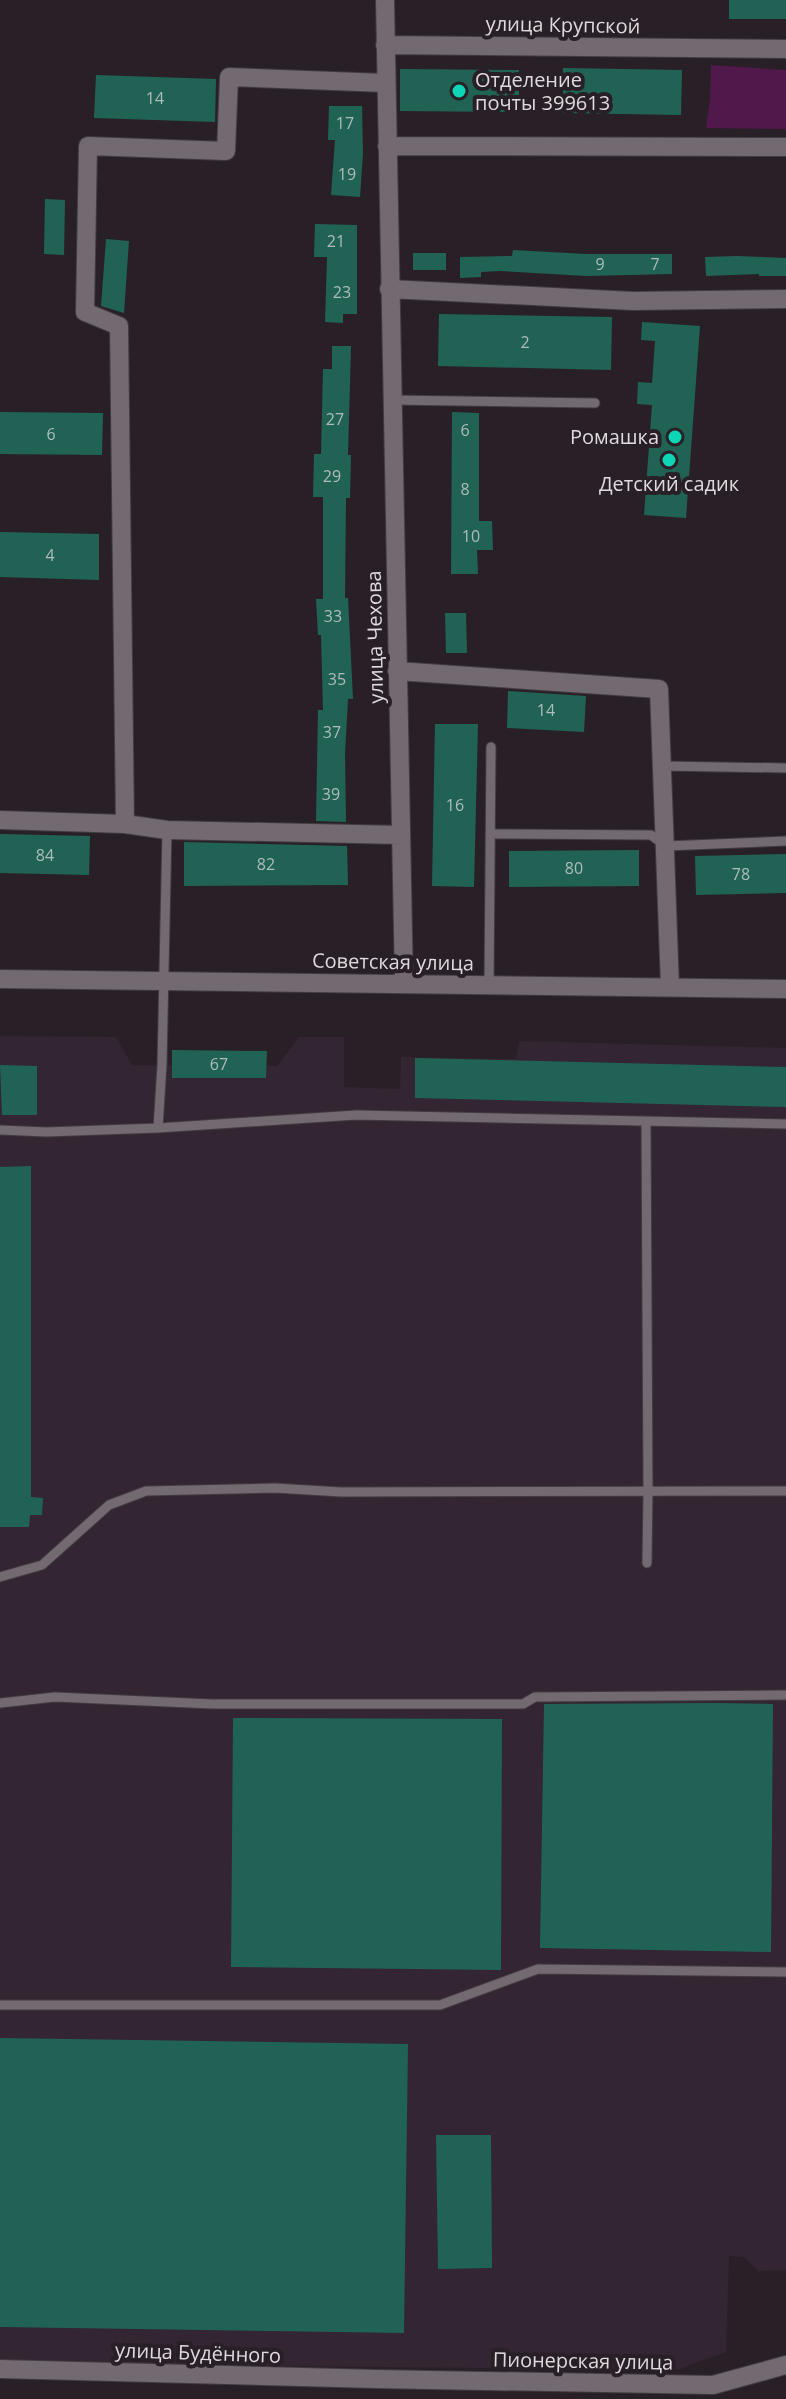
<svg xmlns="http://www.w3.org/2000/svg" width="786" height="2399" font-family="'Open Sans',sans-serif">
<style>
.built{fill:#332531}
.green{fill:#50184b}
.building{fill:#206355}
.lines{fill:none;stroke-linecap:round;stroke-linejoin:round}
.service-casing{stroke:#423c41;stroke-width:11}
.minor-casing{stroke:#423c41;stroke-width:20}
.service{stroke:#736971;stroke-width:9}
.minor{stroke:#736971;stroke-width:18}
.poi-dot{fill:#0dd5b5;stroke:#292027;stroke-width:3}
.labels{text-anchor:middle;stroke-width:8;stroke-linejoin:round;paint-order:stroke}
.number-label{font-size:16px;fill:#afbcbc}
.street-label{font-size:20px;fill:#dfdade;stroke:#292027}
.poi-label{font-size:20px;fill:#dfdade;stroke:#292027;text-anchor:start}
</style>
<rect width="100%" height="100%" fill="#292027"/>
<path class="built" d="M0,1036L116,1037L132,1065L277,1066L299,1037H344V1087L400,1089L401,1057L516,1059L519,1041L786,1048V2270L758,2271L744,2257L729,2256L726,2352L677,2370L0,2363Z"/>
<path class="green" d="M711,65L786,70V129L706,128L710,98Z"/>
<path class="building" d="M729,0H786V19H729Z
M563,68L682,70L681,115L563,113Z
M400,69L519,70V112L400,111Z
M96,75L216,79L215,122L94,118Z
M329,106H362L363,153L360,197L331,195L335,140H328Z
M45,199L65,200L64,255L44,254Z
M315,224L357,225V314H343V323L325,322L327,257H314Z
M106,239L129,241L124,313L101,306Z
M513,250L586,254H672V274L586,276L500,271L481,272V277L460,278V257L512,256Z
M413,253H446V270H413Z
M737,256L786,258V276H759V274L706,276L705,257Z
M439,314L612,317L611,370L438,366Z
M642,322L700,326L686,518L644,515L652,405L637,404L638,382L652,383L655,341L641,340Z
M332,346H351L348,455H351L350,498H346L345,598H348L353,699H348L345,754L346,822L316,821L318,710H323L321,635H318L316,599H323V497H313L314,454H321L323,369H332Z
M0,412L103,413L102,455L0,454Z
M452,412L479,413V521H492L493,550H477L478,574H451Z
M0,532L99,534V580L0,577Z
M445,613H466L467,653H446Z
M508,691L586,696L584,732L507,728Z
M435,724H478L474,887L432,886Z
M0,834L90,836L89,875L0,873Z
M184,842L347,846L348,885L184,886Z
M639,850V886L509,887V851Z
M786,854V893L696,895L695,856Z
M172,1050L267,1051L266,1078H172Z
M415,1058L786,1067V1107L415,1098Z
M0,1065L37,1066V1115H2Z
M31,1166V1497L43,1498L42,1515H30L29,1527H0V1167Z
M718,1703L773,1704L771,1952L540,1948L544,1704Z
M233,1718L502,1719L501,1970L231,1967Z
M0,2038L408,2044L404,2333L0,2327Z
M436,2135H491L492,2268L438,2269Z"/>
<g class="lines">
<g class="service-casing">
<path id="service" d="M392,400L595,403
M663,766L786,768
M490,834L651,835L666,846L786,841
M489,985L491,747
M646,1122L648,1491L647,1563
M158,1128L162,1065L167,830
M0,1130L46,1132L158,1128L356,1115L786,1124
M0,1577L42,1565L109,1505L146,1491L275,1488L341,1492L786,1491
M0,1703L55,1697L212,1704H523L535,1697L786,1695
M0,2005H440L538,1969L786,1972"/>
</g>
<g class="minor-casing">
<path id="minor" d="M385,0L404,984
M385,45L786,49
M387,146L786,147
M389,289L633,301L786,299
M397,671L659,689L670,987
M0,820L125,824L167,830L401,835
M125,824L119,326L85,312L88,146L226,151L229,77L385,83
M0,979L786,989
M0,2369L376,2379L713,2385L786,2365"/>
</g>
<use href="#service" class="service"/>
<use href="#minor" class="minor"/>
</g>
<g class="poi-dot">
<circle cx="459" cy="91" r="8"/>
<circle cx="675" cy="437" r="8"/>
<circle cx="669" cy="460" r="8"/>
</g>
<g class="labels">
<g class="number-label">
<text x="155" y="104">14</text>
<text x="345" y="129">17</text>
<text x="347" y="180">19</text>
<text x="336" y="247">21</text>
<text x="600" y="270">9</text>
<text x="655" y="270">7</text>
<text x="342" y="298">23</text>
<text x="525" y="348">2</text>
<text x="335" y="425">27</text>
<text x="465" y="436">6</text>
<text x="51" y="440">6</text>
<text x="332" y="482">29</text>
<text x="465" y="495">8</text>
<text x="471" y="542">10</text>
<text x="50" y="561">4</text>
<text x="333" y="622">33</text>
<text x="337" y="685">35</text>
<text x="546" y="716">14</text>
<text x="332" y="738">37</text>
<text x="331" y="800">39</text>
<text x="455" y="811">16</text>
<text x="45" y="861">84</text>
<text x="266" y="870">82</text>
<text x="574" y="874">80</text>
<text x="741" y="880">78</text>
<text x="219" y="1070">67</text>
</g>
<g class="street-label">
<text transform="translate(563 25) rotate(1)" y="7">улица Крупской</text>
<text transform="translate(375 637) rotate(-91)" y="7">улица Чехова</text>
<text transform="translate(393 962) rotate(1)" y="7">Советская улица</text>
<text transform="translate(198 2353) rotate(2)" y="7">улица Будённого</text>
<text transform="translate(583 2361) rotate(1)" y="7">Пионерская улица</text>
</g>
<g class="poi-label">
<text x="475" y="87">Отделение<tspan x="475" dy="23">почты 399613</tspan></text>
<text x="659" y="444" text-anchor="end">Ромашка</text>
<text x="669" y="491" text-anchor="middle">Детский садик</text>
</g>
</g>
</svg>
